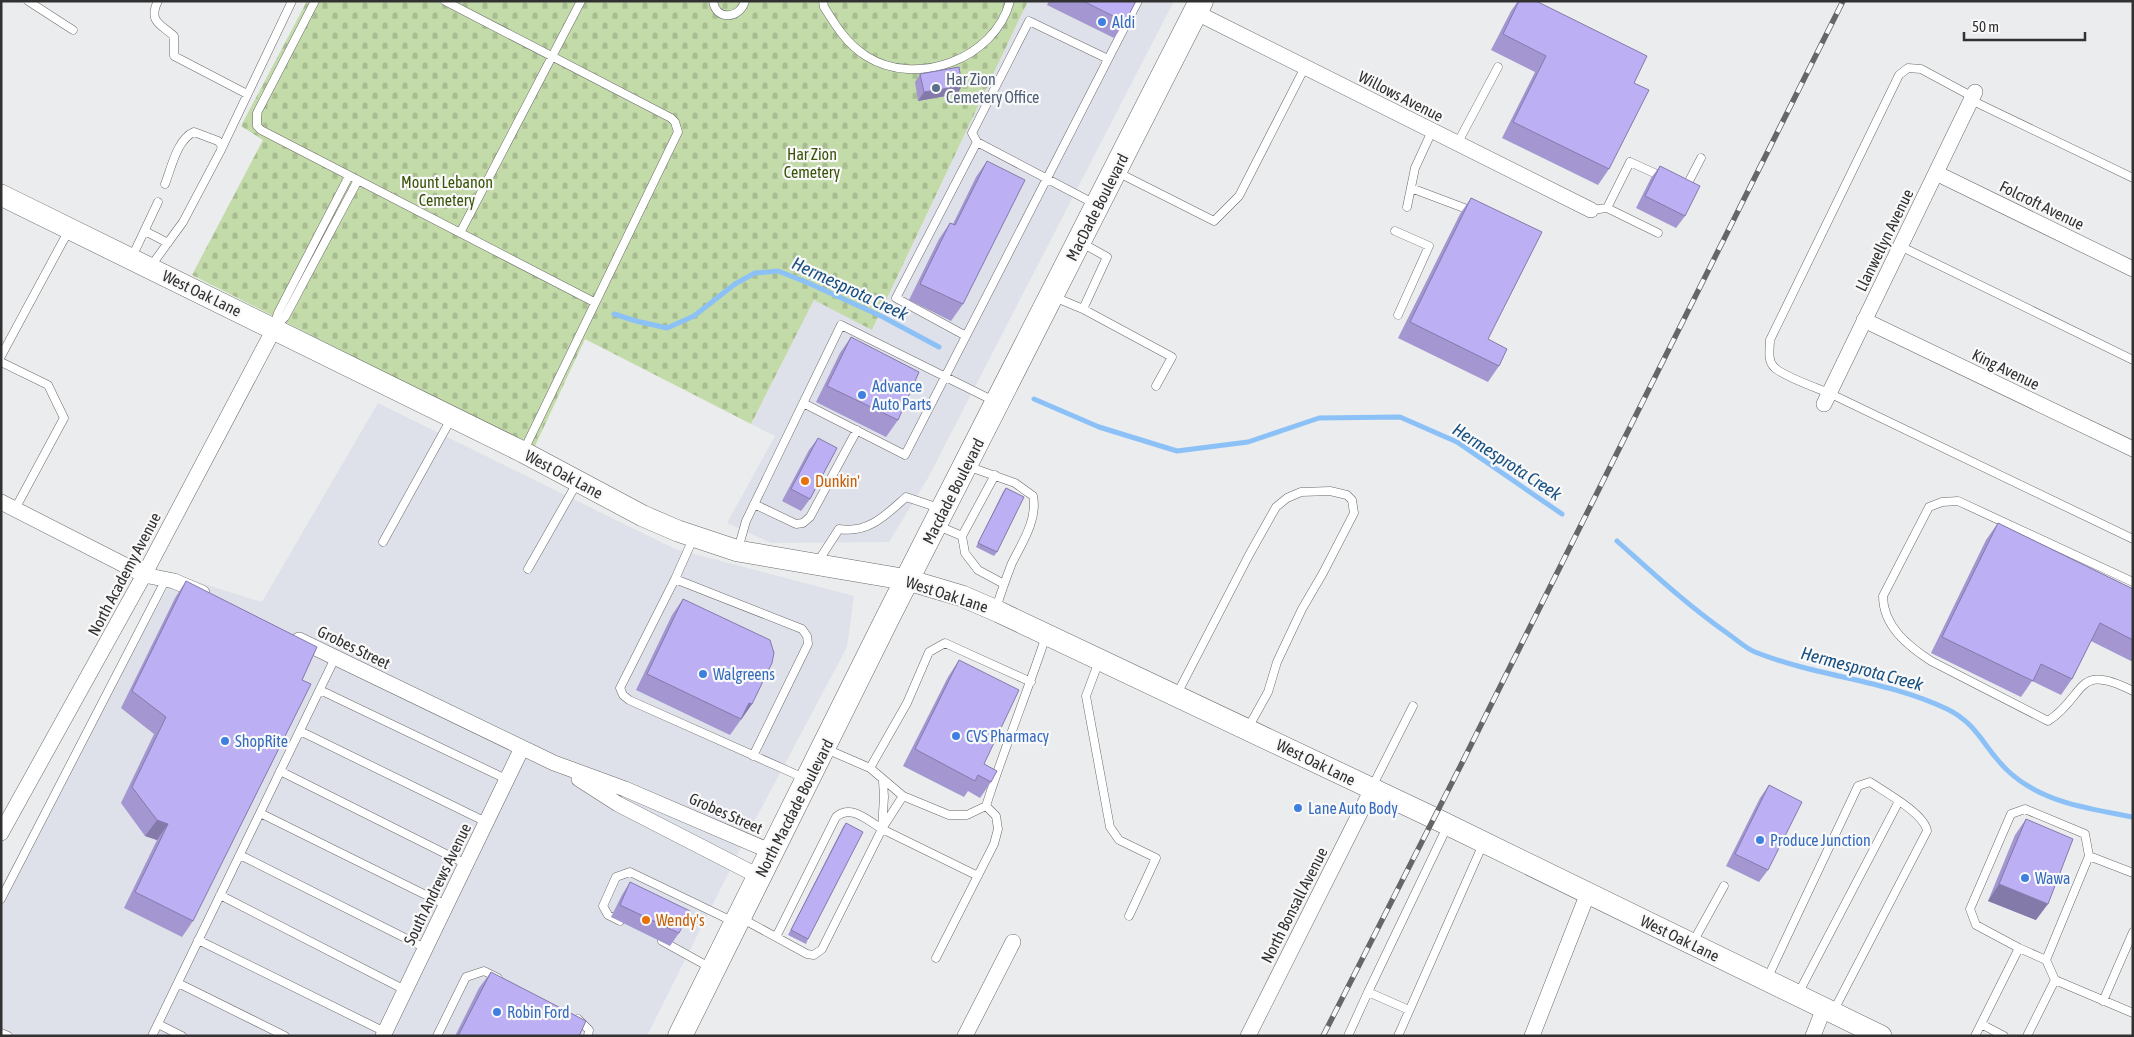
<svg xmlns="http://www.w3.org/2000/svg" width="2134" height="1037" font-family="'Asap Condensed',sans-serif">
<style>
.built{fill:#dee1e9}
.cemetery{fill:url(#cemetery-stones)}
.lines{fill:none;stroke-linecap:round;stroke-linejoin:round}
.stream{stroke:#8cc1f8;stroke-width:5}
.service-casing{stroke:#696a6b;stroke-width:9}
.minor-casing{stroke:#696a6b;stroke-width:16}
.secondary-casing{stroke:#696a6b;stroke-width:22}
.primary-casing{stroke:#696a6b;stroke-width:25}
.service{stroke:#fff;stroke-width:8}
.minor{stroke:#fff;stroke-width:15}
.secondary{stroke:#fff;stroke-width:21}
.primary{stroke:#fff;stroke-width:24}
.rail-casing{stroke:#666667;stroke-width:5.5}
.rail{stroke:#f9f9fa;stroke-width:4;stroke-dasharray:11;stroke-linecap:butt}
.wall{fill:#a396d1}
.shaded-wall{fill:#847aaa}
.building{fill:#bdaff3;stroke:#847aaa}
.shop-dot{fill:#3f7fe0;stroke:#f9f9fa;stroke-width:2}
.service-dot{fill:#5c6f8a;stroke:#f9f9fa;stroke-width:2}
.food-dot{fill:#e8710a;stroke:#f9f9fa;stroke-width:2}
.labels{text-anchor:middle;stroke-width:4.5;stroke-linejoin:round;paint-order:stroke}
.shop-label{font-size:16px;fill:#366cbe;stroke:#f9f9fa;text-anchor:start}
.service-label{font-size:16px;fill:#4e5e75;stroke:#f9f9fa;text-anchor:start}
.street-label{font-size:16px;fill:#313132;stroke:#f9f9fa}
.park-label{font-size:16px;fill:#395309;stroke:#f9f9fa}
.food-label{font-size:16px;fill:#c56008;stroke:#f9f9fa;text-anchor:start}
.water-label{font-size:18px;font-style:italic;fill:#195082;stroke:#f9f9fa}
</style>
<defs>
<pattern id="cemetery-stones" width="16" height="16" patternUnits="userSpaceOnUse" patternTransform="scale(1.25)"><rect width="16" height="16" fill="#c3dba8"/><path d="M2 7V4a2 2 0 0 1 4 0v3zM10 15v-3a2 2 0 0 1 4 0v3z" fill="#a8bc91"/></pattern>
</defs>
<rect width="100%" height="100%" fill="#ebeced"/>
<path class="built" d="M1028,1H1174L928,478L889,542L771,543L727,523L775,436L751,424L814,300L873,329Z
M378,403L675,549L854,596L847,647L753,824L647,1036H1V887L175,575L262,602Z"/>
<path class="cemetery" d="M307,1H1028L872,330L814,300L751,424L585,339L534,448L192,275L263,140L241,126Z"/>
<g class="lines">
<path class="stream" d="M614,314L636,321L667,328L694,316L735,284L755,273L778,271L806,282L883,317L939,347
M1034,399L1099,427L1177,451L1248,442L1319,418L1400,417L1457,442L1562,514
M1617,541C1653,573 1687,605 1727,633C1736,639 1745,648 1755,652C1818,677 1886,680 1947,709C1978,724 1984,748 2007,770C2040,802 2089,809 2133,817"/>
<g class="service-casing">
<path id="service" d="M28,1L73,30
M158,1C148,21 160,24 174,36V56L247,94
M315,1L257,113V126L261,130L594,302
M445,1L671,118L675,122L678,132L524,450
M713,1C716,21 740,19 745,1
M823,1L824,7C836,26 846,43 866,56C916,88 995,59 1010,1
M1973,97L1921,69L1908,68L1899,75L1770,340C1770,349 1767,360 1774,367C1782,376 1817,388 1829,393L2133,539
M1971,100L2133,178
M977,142L972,133L1029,21L1108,59
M1457,144L1498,67
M1117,172L1214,221L1239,196L1305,67
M165,184C171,169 177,139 194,132L218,141L222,146
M1685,187H1686L1701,158
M1411,188L1472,211
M1407,207L1415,168L1432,131
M1607,208L1658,233
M1591,210L1607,208L1630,162L1663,177
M145,231L168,243
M1395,231L1429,246L1398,315
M460,233L581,1
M1080,242L1107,257L1083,309
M1900,246L2133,360
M132,257L158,202
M151,266L183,222L220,152L292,1
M1054,297L1083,309L1172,357L1156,386
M274,326L278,313L349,176
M275,327L285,317L358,180
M966,336L896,298L977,142L1095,204
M1,356L69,230
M1,362L48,385L64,418L15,509
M803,403L905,455L1138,1
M967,466L1015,483L1033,496C1038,519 1022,543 1012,563C1006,578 1001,593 996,608
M995,475L962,536L965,553L978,570L1004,584
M754,504L796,524L803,523L810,517L857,430
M936,525L962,536
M693,539L675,579L620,688L623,695L629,700L804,778
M383,542L451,419
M738,549L746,521L841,325L994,401
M817,563L839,529C868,534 886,515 906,497L939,508
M528,569L577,483
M675,579L802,629L807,636L808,644L753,756
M2133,582L1958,501L1942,502L1929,507L1883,596C1883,626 1908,646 1931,661L2048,721C2087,696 2074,661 2133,691
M1099,661L1086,696L1110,827L1119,840L1156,858L1129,916
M320,690L506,779
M1177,694L1249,555L1276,507L1287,498L1301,492L1330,491L1347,495L1352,500L1354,513L1323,573L1302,609L1277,662L1268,692L1248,728
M300,731L486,822
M826,749L870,768L903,796L949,815H967L986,806C1004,749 1027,693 1046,636
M870,768L907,703L929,652L945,643L1031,682
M280,771L466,864
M1372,787L1413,706
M260,813L446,905
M883,827L903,796
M882,829L978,876
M882,829L884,797L883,781
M240,855L425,948
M2089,856L2046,960L2055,980L2133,1013
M220,895L405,990
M1,899L166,579
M741,918L807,954L814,955L822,949L882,829C867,820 851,804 836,817L776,937
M620,921L608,915L603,906L616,877L630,872L734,922
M198,940L385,1032
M662,941L711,968
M1693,942L1724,886
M2019,948L2046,960
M936,958L994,844L998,829L996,816L986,806
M1767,979L1858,786L1870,782C1885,792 1925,814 1927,831L1834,1010
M178,983L285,1036
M1798,994L1899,801
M2103,1001L2133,932
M1409,1010L1368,992L1447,827
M578,1019L589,1030L588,1036
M158,1024L182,1036
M1981,1024L2004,1036
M1,1033L8,1036
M152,1036L335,658
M437,1036L466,977L484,971L498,978
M1348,1036L1368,992
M1398,1036L1483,844
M1975,1036L2019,948L1976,925L1970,909L2011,814L2025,809L2085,834L2089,856L2133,873
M2027,1036L2055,980"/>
</g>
<g class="minor-casing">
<path id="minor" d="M1195,12L1591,210
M1936,173L2133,269
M1864,320L2133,449
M1824,404L1975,92
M1,502L144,575L174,581L202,593
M299,640L554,763L625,789L772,852
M579,779L618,804L760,877
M1,833L144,575L274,329
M383,1036L522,748
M965,1036L1013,942
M1248,1036L1372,789
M1532,1036L1588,893
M1813,1036L1824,1008"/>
</g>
<g class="secondary-casing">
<path id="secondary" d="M1,195L523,452L643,516L678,531L738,551L908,580L962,596L999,612L1434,818L1881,1036"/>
</g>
<g class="primary-casing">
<path id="primary" d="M680,1036L888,617L1201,1"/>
</g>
<use href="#service" class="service"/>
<use href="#minor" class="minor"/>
<use href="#secondary" class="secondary"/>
<use href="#primary" class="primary"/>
<g class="rail-casing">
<path id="rail" d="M1323,1036L1462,763L1843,1"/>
</g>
<use href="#rail" class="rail"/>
</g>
<path class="wall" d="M1049,1H1136L1125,22L1114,38L1047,5Z
M1518,1H1536L1634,83L1609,169L1598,185L1502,138L1535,72L1491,50L1511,11Z
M920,74L962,86L957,94L918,101L915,82Z
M987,161L963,304L951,321L909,300L939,239L950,223L953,224L976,177Z
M1660,166L1685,216L1676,228L1636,208L1651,178Z
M1471,198L1488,339L1499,366L1488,382L1398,338L1460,214Z
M851,337L898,420L886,437L816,402L840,353Z
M818,438L810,499L801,511L782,501L809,450Z
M1006,488L997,552L994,556L976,547L1003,492Z
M1998,523L2133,589V662L2091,641L2072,679L2061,695L2032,681L2021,697L1931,653L1986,540Z
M186,581L193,921L182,937L124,908L157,840L145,836L121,803L154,734L121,708L175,598Z
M683,599L752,704L730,735L636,690L672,615Z
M959,660L984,764L991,782L980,798L968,791L964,797L903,766L948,677Z
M1769,785L1768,870L1759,882L1726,866L1760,798Z
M2026,819L2036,920L1988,901L2015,835Z
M846,823L808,939L806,944L788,935L843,827Z
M630,882L679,933L670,946L611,917L622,895Z
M491,972L579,1036H455L479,988Z"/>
<path class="shaded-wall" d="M962,86L957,94L918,101L924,92Z
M749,703L752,704L741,720V719Z
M157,820L168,824L157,840L145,836Z
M1999,884L2048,904L2036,920L1988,901Z"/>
<path class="building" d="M1083,1H1136L1125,22Z
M1519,1H1536L1647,56L1634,83L1649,90L1609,169L1513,122L1546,56L1503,34Z
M959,67L962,86L924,92L920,74Z
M987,161L1025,180L963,304L920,284L950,223L955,225Z
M1660,166L1700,186L1685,216L1645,196Z
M1471,198L1542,232L1488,339L1507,349L1499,366L1410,322Z
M851,337L919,372L898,420L827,386Z
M818,438L837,448L810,499L791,489Z
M1006,488L1024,497L997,552L978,543Z
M1998,523L2133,589V640L2100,623L2072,679L2041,664L2033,681L1942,637Z
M186,581L317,647L302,680L311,684L193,921L135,892L168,824L157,820L132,787L166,717L132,691Z
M683,599L770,640L774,653L772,663L752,704L749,703L741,719L647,674Z
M959,660L1019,690L984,764L997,771L991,782L978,775L975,781L915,749Z
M1769,785L1802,802L1768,870L1735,854Z
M2026,819L2073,839L2048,904L1999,884Z
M846,823L863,832L808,939L791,930Z
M630,882L690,911L679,933L620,905Z
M491,972L586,1021L579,1036H458Z"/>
<g class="shop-dot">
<circle cx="1102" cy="22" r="5"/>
<circle cx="862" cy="395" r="5"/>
<circle cx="703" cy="674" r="5"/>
<circle cx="956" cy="736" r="5"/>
<circle cx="225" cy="741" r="5"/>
<circle cx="1298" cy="808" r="5"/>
<circle cx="1760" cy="840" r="5"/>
<circle cx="2025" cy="878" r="5"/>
<circle cx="497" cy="1012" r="5"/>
</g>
<circle class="service-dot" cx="936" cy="88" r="5"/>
<g class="food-dot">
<circle cx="805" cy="481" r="5"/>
<circle cx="646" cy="920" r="5"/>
</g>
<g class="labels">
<g class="shop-label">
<text x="1112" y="28">Aldi</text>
<text x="872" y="392">Advance<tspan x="872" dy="18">Auto Parts</tspan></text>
<text x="713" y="680">Walgreens</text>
<text x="966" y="742">CVS Pharmacy</text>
<text x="235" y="747">ShopRite</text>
<text x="1308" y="814">Lane Auto Body</text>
<text x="1770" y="846">Produce Junction</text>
<text x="2035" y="884">Wawa</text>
<text x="507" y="1018">Robin Ford</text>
</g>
<g class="service-label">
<text x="946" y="85">Har Zion<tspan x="946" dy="18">Cemetery Office</tspan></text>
</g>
<g class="street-label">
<text transform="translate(1401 96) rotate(27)" y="6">Willows Avenue</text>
<text transform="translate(2042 205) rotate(26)" y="6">Folcroft Avenue</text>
<text transform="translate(1097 207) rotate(-63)" y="6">MacDade Boulevard</text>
<text transform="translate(1884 240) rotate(-64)" y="6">Llanwellyn Avenue</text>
<text transform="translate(202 293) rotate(26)" y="6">West Oak Lane</text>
<text transform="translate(2006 369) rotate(26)" y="6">King Avenue</text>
<text transform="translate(564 474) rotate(28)" y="6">West Oak Lane</text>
<text transform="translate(953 491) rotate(-63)" y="6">Macdade Boulevard</text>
<text transform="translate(124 574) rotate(-62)" y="6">North Academy Avenue</text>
<text transform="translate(947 594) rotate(18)" y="6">West Oak Lane</text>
<text transform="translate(354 647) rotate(26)" y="6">Grobes Street</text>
<text transform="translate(1316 762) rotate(26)" y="6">West Oak Lane</text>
<text transform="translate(794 808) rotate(-63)" y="6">North Macdade Boulevard</text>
<text transform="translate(726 813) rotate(24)" y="6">Grobes Street</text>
<text transform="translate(437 884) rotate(-64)" y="6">South Andrews Avenue</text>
<text transform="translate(1294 905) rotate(-63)" y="6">North Bonsall Avenue</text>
<text transform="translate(1680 938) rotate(26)" y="6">West Oak Lane</text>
</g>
<g class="park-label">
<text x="812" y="160">Har Zion<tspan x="812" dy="18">Cemetery</tspan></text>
<text x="447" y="188">Mount Lebanon<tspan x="447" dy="18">Cemetery</tspan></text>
</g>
<g class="food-label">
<text x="815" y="487">Dunkin'</text>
<text x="656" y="926">Wendy's</text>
</g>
<g class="water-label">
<text transform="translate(850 289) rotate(25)" y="6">Hermesprota Creek</text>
<text transform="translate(1507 462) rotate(33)" y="6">Hermesprota Creek</text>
<text transform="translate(1862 669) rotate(15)" y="6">Hermesprota Creek</text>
</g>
</g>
<rect width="2134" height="1037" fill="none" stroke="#313132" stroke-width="5"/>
<path d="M1964 32v8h121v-8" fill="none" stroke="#313132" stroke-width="2.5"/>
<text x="1972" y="32" font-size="15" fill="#313132" stroke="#f9f9fa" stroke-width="4" paint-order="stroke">50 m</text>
</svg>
